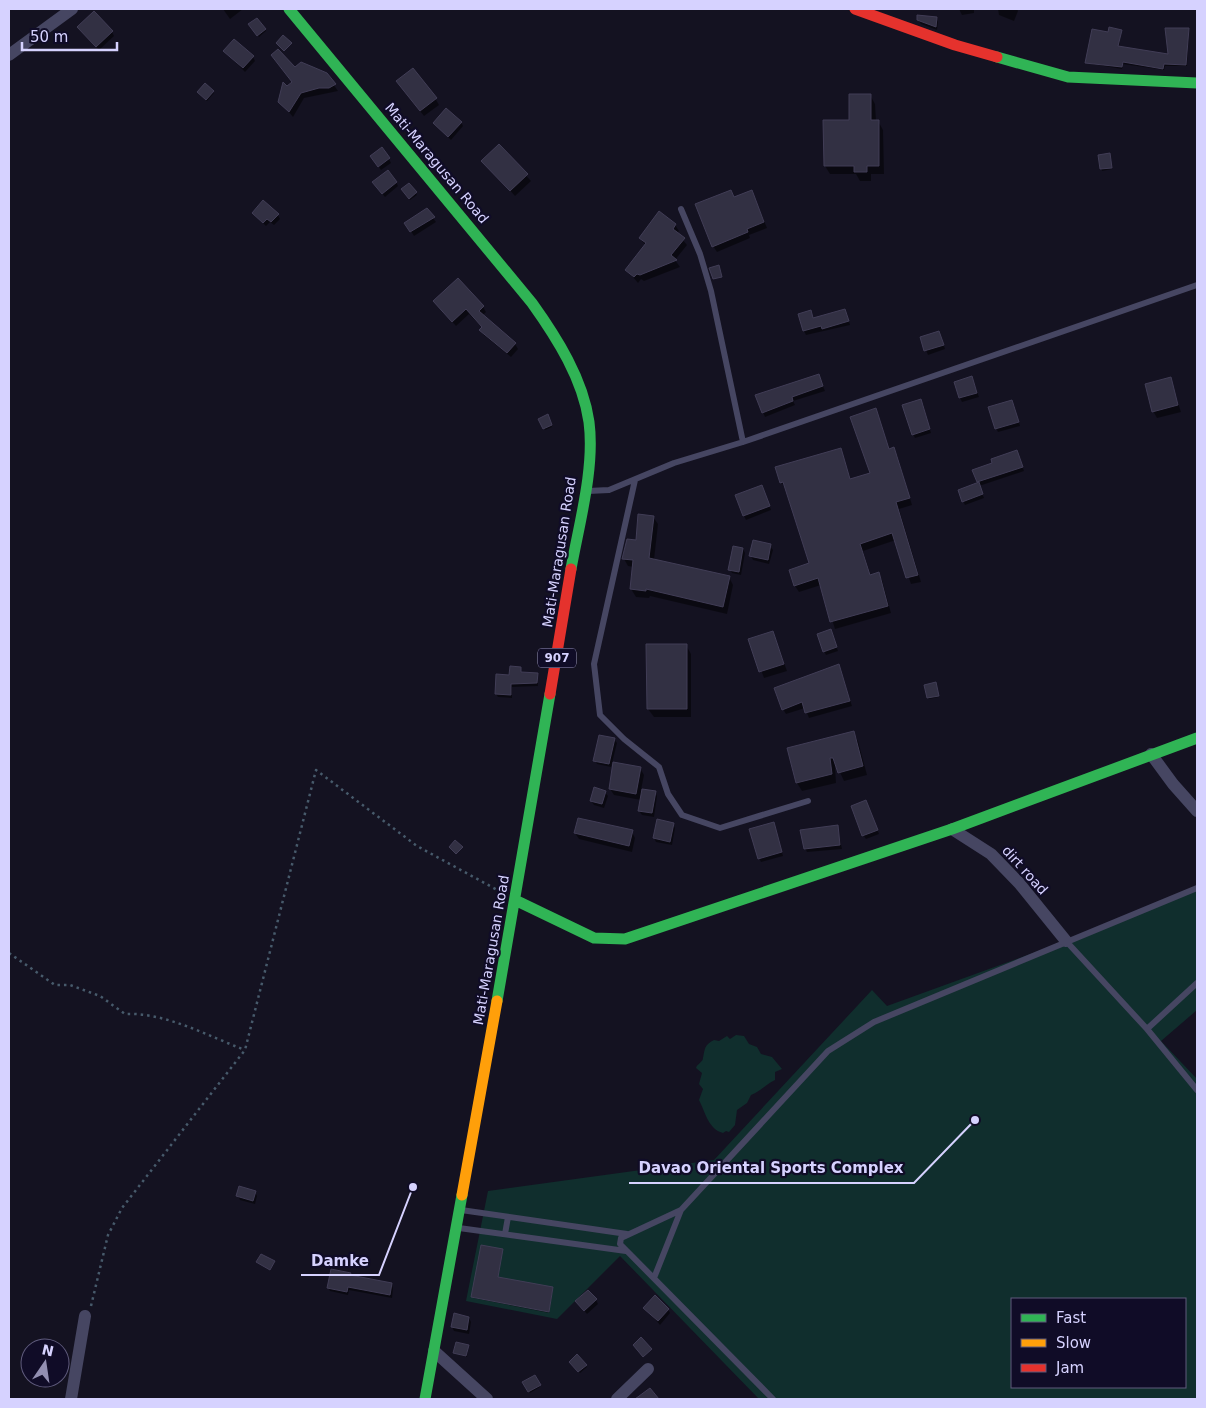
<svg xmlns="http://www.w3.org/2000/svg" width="1206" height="1408" font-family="'DejaVu Sans',sans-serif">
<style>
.green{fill:#102e2d;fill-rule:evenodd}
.shadow{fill:#0007}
.building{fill:#323043;stroke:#413d56}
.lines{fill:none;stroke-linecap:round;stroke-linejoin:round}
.path{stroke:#475a6b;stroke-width:2.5;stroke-dasharray:2.5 4;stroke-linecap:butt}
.lane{stroke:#464662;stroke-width:6}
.street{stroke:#464662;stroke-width:12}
.fast{stroke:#30b455;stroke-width:11}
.slow{stroke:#ff9f0a;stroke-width:11}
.jam{stroke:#e5322d;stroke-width:11}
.labels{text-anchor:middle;stroke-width:4.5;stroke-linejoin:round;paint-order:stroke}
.shield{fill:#100c27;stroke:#9b97be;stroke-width:1}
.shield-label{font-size:12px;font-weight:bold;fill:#d6d2ff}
.street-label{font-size:14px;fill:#d6d2ff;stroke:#100c27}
.leader{fill:none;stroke:#d6d2ff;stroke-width:2}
.callout-dot{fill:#d6d2ff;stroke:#100c27;stroke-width:2}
.callout-label{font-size:15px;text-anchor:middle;font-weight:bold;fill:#d6d2ff;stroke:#100c27;stroke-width:4.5;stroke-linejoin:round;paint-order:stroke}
</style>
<rect width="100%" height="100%" fill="#141221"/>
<path class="green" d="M1197,888V1010L1161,1041L1197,1079V1399H759L620,1256L557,1319L466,1301L488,1191L714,1160L872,990L887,1006L1066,941ZM1012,1299H1185V1387H1012Z
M736,1035L744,1036L749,1044L757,1047L761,1054L772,1057L782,1069L775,1072V1080C765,1085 761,1091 751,1095L747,1103L737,1110L735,1125L729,1132L726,1131L723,1133C708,1129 705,1111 699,1100L703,1089L699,1084L702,1073L696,1068C697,1064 703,1062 703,1058C705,1049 704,1045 714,1040L719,1041L727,1036L730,1039Z"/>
<path class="shadow" d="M223,9H243L230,19Z
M959,9H974V13L962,15Z
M998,9H1017L1018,11L1014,21L999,15Z
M936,18L938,22L937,30L921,24L918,20Z
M257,19L266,31L259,37L250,25Z
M1189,29L1187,66H1165L1164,70L1123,64L1122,69L1086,63L1093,30L1109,34L1121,31L1119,48L1170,55Z
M81,31L112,32L114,36L99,50Z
M225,51L253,57L255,61L245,72Z
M294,69L326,74L338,91L304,98L293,117L280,101L293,82Z
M205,85L214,93L207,101L199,94Z
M402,88L435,98L439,105L424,116Z
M870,95L875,104L876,121H878L883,130L884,174H871V181H860L856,174H830L825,166L850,122Z
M461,122L463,126L451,140L434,124Z
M499,146L531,181L515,196L483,161Z
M1100,156H1110L1112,169L1102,171Z
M389,159L391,163L381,170L374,160Z
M396,182L398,186L385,197L376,186Z
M409,184L417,195L410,200L402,190Z
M754,197L767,228L749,235L750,238L717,252L713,246L734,198Z
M427,210L436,222L414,236L406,223Z
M253,213L278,215L280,219L274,225L270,222L266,226Z
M675,225L679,231L677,233L687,245L675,260L680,267L644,281L641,279L638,283L627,270L646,246L640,238Z
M434,301L483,307L486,312L482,316L515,344L518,349L511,357L484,335L481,330L483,328L469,314L456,326Z
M810,311L814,319L847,314L850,325L806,335L804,331Z
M941,337L945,349L928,355L921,338Z
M818,375L825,391L793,401L795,405L765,417L756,396Z
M972,378L979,397L962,402L960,398Z
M1170,379L1181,412L1157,418L1153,411Z
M923,404L931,433L915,438L913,434Z
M1014,405L1020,426L998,432L996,428Z
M875,410L890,450L893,449L897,455L912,505L899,509L921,582L911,584L896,540L863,551L871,576L878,574L882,580L891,613L835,629L821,585L799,592L795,586L790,570L810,564L787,489L781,482L840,449L851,480L872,474Z
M548,416L552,427L545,430L540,419Z
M1017,452L1024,471L979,486L984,498L965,505L963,501L994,464Z
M762,486L771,510L746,520L744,516Z
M653,517L658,524L654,560L729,577L733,585L727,614L650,596L649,598L636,597L631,589L634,567L628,566L624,559Z
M770,546L773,550L769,564L753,560L751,556Z
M743,549L745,553L741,575L732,573L730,569Z
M773,633L787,671L764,678L750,640Z
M832,635L838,651L826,655L824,651Z
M686,645L691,654V717H654L648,709Z
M839,666L852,706L809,718L805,708L786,714L783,709Z
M520,668L522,673L537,674L538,686L512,687V698L498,697L496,694Z
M936,685L939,697L929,699L928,698Z
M853,732L858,741L867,775L844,781L837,766L835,767L836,783L802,791L797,783L788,749Z
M614,739L617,743L611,767L597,764L595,760Z
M640,768L644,775L641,790L655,792L657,796L654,817L642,815L639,811L641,800L614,795L610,789Z
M605,792L608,796L604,808L594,805L591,801Z
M868,805L879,834L866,839L863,835Z
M673,824L675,828L672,845L656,842L654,838Z
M837,826L842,849L807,852L805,848Z
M775,828L783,856L761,862L759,858Z
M632,832L635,838L632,852L579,839L575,833Z
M255,1192L257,1196L255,1204L240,1200L238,1196Z
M502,1250L498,1278L553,1288L549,1313L473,1298Z
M350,1274L352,1277L391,1284L393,1288L392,1298L349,1290L348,1295L330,1291L328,1287Z
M596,1300L598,1304L587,1314L576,1301Z
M645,1308L668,1309L670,1313L660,1325Z
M469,1318L471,1322L469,1334L454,1331L452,1327Z
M468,1346L467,1357L454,1353Z
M571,1364L586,1366L587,1367L580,1373Z
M534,1376L540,1387L530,1393L524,1382Z"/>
<path class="building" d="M94,11L113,31L96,47L77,27Z
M917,15L937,17L936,27L917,20Z
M257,18L266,29L257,36L248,24Z
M1109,27L1122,30L1118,46L1168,54L1165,28H1189L1186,65L1164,64L1163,69L1123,62L1122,67L1085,63L1092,29L1108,32Z
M283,35L292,43L284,51L276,43Z
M234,39L254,56L243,68L223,51Z
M278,49L295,67L301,62L313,67L327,73L336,84L329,88H319L301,93L289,112L278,102L283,82L287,86L292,82L271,55Z
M413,68L437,98L420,111L396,81Z
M205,83L214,91L206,100L197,92Z
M849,94H871V120H879V166H867V172H854V166H824L823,120H849Z
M446,108L462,122L448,137L433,123Z
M499,144L528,174L510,191L481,161Z
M382,147L390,158L378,167L370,156Z
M1110,153L1112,168L1100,169L1098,155Z
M388,170L397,182L382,194L372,182Z
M409,183L417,192L409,199L401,189Z
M731,190L734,197L752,190L764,222L747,229L748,232L712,247L695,204Z
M263,200L279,214L271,222L267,219L263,223L252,213Z
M427,208L435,217L410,232L404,223Z
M659,211L676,224L673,229L685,238L671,255L677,260L640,275L637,274L634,277L625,270L646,243L639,238Z
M719,265L722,277L713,279L709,268Z
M458,278L484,306L479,311L516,343L507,353L479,330L482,327L466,309L452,322L433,301Z
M845,309L849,321L822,329L821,326L803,331L798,314L811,310L813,318Z
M939,331L944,345L924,351L920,337Z
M819,374L823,386L792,397L793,401L762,413L755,395Z
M972,376L977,393L959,398L954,382Z
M1171,377L1178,405L1152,412L1145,384Z
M921,399L930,429L912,435L902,405Z
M1012,400L1019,422L995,429L988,407Z
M876,408L889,449L894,447L910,498L896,502L918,575L906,578L892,533L860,544L870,575L879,572L888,606L830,622L818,578L794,586L789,570L809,563L783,482L780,483L775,467L841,448L850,479L870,473L850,417Z
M548,414L552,425L543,429L538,419Z
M1017,450L1023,467L977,482L972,470L992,463L991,459Z
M979,482L983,494L962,502L958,490Z
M762,485L770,506L743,516L735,495Z
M638,514L654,516L649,558L730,576L723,607L646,589V591L630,589L633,560L622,559L627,539L636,540Z
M753,540L771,544L768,560L749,556Z
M733,546L743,548L739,572L728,570Z
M831,629L837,647L823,652L817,634Z
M773,631L784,664L759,672L748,639Z
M646,644H687V709H647Z
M839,664L850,701L805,713L802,702L782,710L774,688Z
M510,666L521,667V672L538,673L537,683L511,684V695L495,694L496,674L509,675Z
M936,682L939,696L927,698L924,685Z
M854,731L863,766L838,773L833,758H830L832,774L796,783L787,748Z
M599,735L615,738L609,764L593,761Z
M613,762L641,767L636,794L609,789Z
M594,787L606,791L602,804L590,801Z
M642,789L656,791L652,813L638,811Z
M866,800L878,830L862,836L851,806Z
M578,818L633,830L629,846L574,833Z
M657,819L674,823L670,842L653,838Z
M774,822L782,852L758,859L749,829Z
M838,825L840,845L804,849L800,830Z
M455,840L463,847L456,854L449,847Z
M239,1186L256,1191L253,1201L236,1196Z
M481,1245L503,1249L498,1277L553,1287L549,1312L471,1297Z
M261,1254L275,1261L270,1270L256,1262Z
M331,1269L351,1273L350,1275L392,1283L390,1295L348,1287L347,1292L327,1288Z
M588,1290L597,1299L584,1311L575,1301Z
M655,1295L669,1309L658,1321L643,1308Z
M454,1313L469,1317L467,1330L451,1327Z
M641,1337L652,1349L643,1357L633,1345Z
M456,1342L469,1345L466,1356L453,1353Z
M577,1354L587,1365L578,1372L569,1362Z
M535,1375L541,1385L528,1392L522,1382Z
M650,1388L659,1399H635Z"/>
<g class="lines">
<path class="path" d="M9,953L55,985H70L100,996L125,1014C165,1012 208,1036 245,1050
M91,1306L108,1235L122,1208L245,1050L316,770L417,846L501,892"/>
<path class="lane" d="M681,209L700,254L711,291L743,442
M635,480L594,664L600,715L624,739L659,767L668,794L682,815L720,828L808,801
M588,491L609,490L674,463L743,442L1197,285
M1066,941L1147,1029L1197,1090
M1147,1029L1197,983
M461,1210L627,1234
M681,1210L621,1238L620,1244L773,1399
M459,1228L626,1251
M505,1234L508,1217
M654,1278L681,1210L828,1051L874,1022L1197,888"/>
<path class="street" d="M9,55L72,9
M1151,754L1173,784L1197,811
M952,829L991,854L1019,883L1066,941
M434,1351L487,1399
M71,1399L85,1316
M617,1399L648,1369"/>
<path class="fast" d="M289,9L532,303C557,338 583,379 589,422C595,468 579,524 571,569
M997,57L1068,77L1197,83
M515,900L594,938L625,939L952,829L1197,738
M497,1001L550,694
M425,1399L462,1195"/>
<path class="slow" d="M462,1195L497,1001"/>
<path class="jam" d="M855,9L955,45L997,57
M550,694L571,569"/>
</g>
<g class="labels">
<rect class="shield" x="538" y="648.5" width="38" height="19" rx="4"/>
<g class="shield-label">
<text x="557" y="662">907</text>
</g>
<g class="street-label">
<text transform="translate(437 163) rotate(50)" y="5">Mati-Maragusan Road</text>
<text transform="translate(559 552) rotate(-81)" y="5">Mati-Maragusan Road</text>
<text transform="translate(1025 870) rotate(48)" y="5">dirt road</text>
<text transform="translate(491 950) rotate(-80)" y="5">Mati-Maragusan Road</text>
</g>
</g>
<path class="leader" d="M975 1120L914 1183H629M413 1187L379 1275H301"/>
<g class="callout-dot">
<circle cx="975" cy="1120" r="5"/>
<circle cx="413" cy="1187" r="5"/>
</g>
<g class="callout-label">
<text x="771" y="1173">Davao Oriental Sports Complex</text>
<text x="340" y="1266">Damke</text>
</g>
<rect width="1206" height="1408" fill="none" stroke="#d6d2ff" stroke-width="20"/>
<rect x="1011" y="1298" width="175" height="90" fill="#100c27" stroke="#5f5b7d"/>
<rect x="1021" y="1314" width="25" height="8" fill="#30b455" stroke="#5f5b7d"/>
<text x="1056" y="1323" font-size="15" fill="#d6d2ff">Fast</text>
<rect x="1021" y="1339" width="25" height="8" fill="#ff9f0a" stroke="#5f5b7d"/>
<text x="1056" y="1348" font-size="15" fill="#d6d2ff">Slow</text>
<rect x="1021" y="1364" width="25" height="8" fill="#e5322d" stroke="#5f5b7d"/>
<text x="1056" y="1373" font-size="15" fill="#d6d2ff">Jam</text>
<g transform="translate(45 1363) rotate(13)"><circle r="24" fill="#100c27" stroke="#5f5b7d"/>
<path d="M0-4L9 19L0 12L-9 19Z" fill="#928fb1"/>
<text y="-8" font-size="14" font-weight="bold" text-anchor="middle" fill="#d6d2ff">N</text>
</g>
<path d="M22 42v8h95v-8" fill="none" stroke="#d6d2ff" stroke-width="2.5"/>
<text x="30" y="42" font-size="15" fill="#d6d2ff" stroke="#100c27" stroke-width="4" paint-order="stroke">50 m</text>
</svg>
